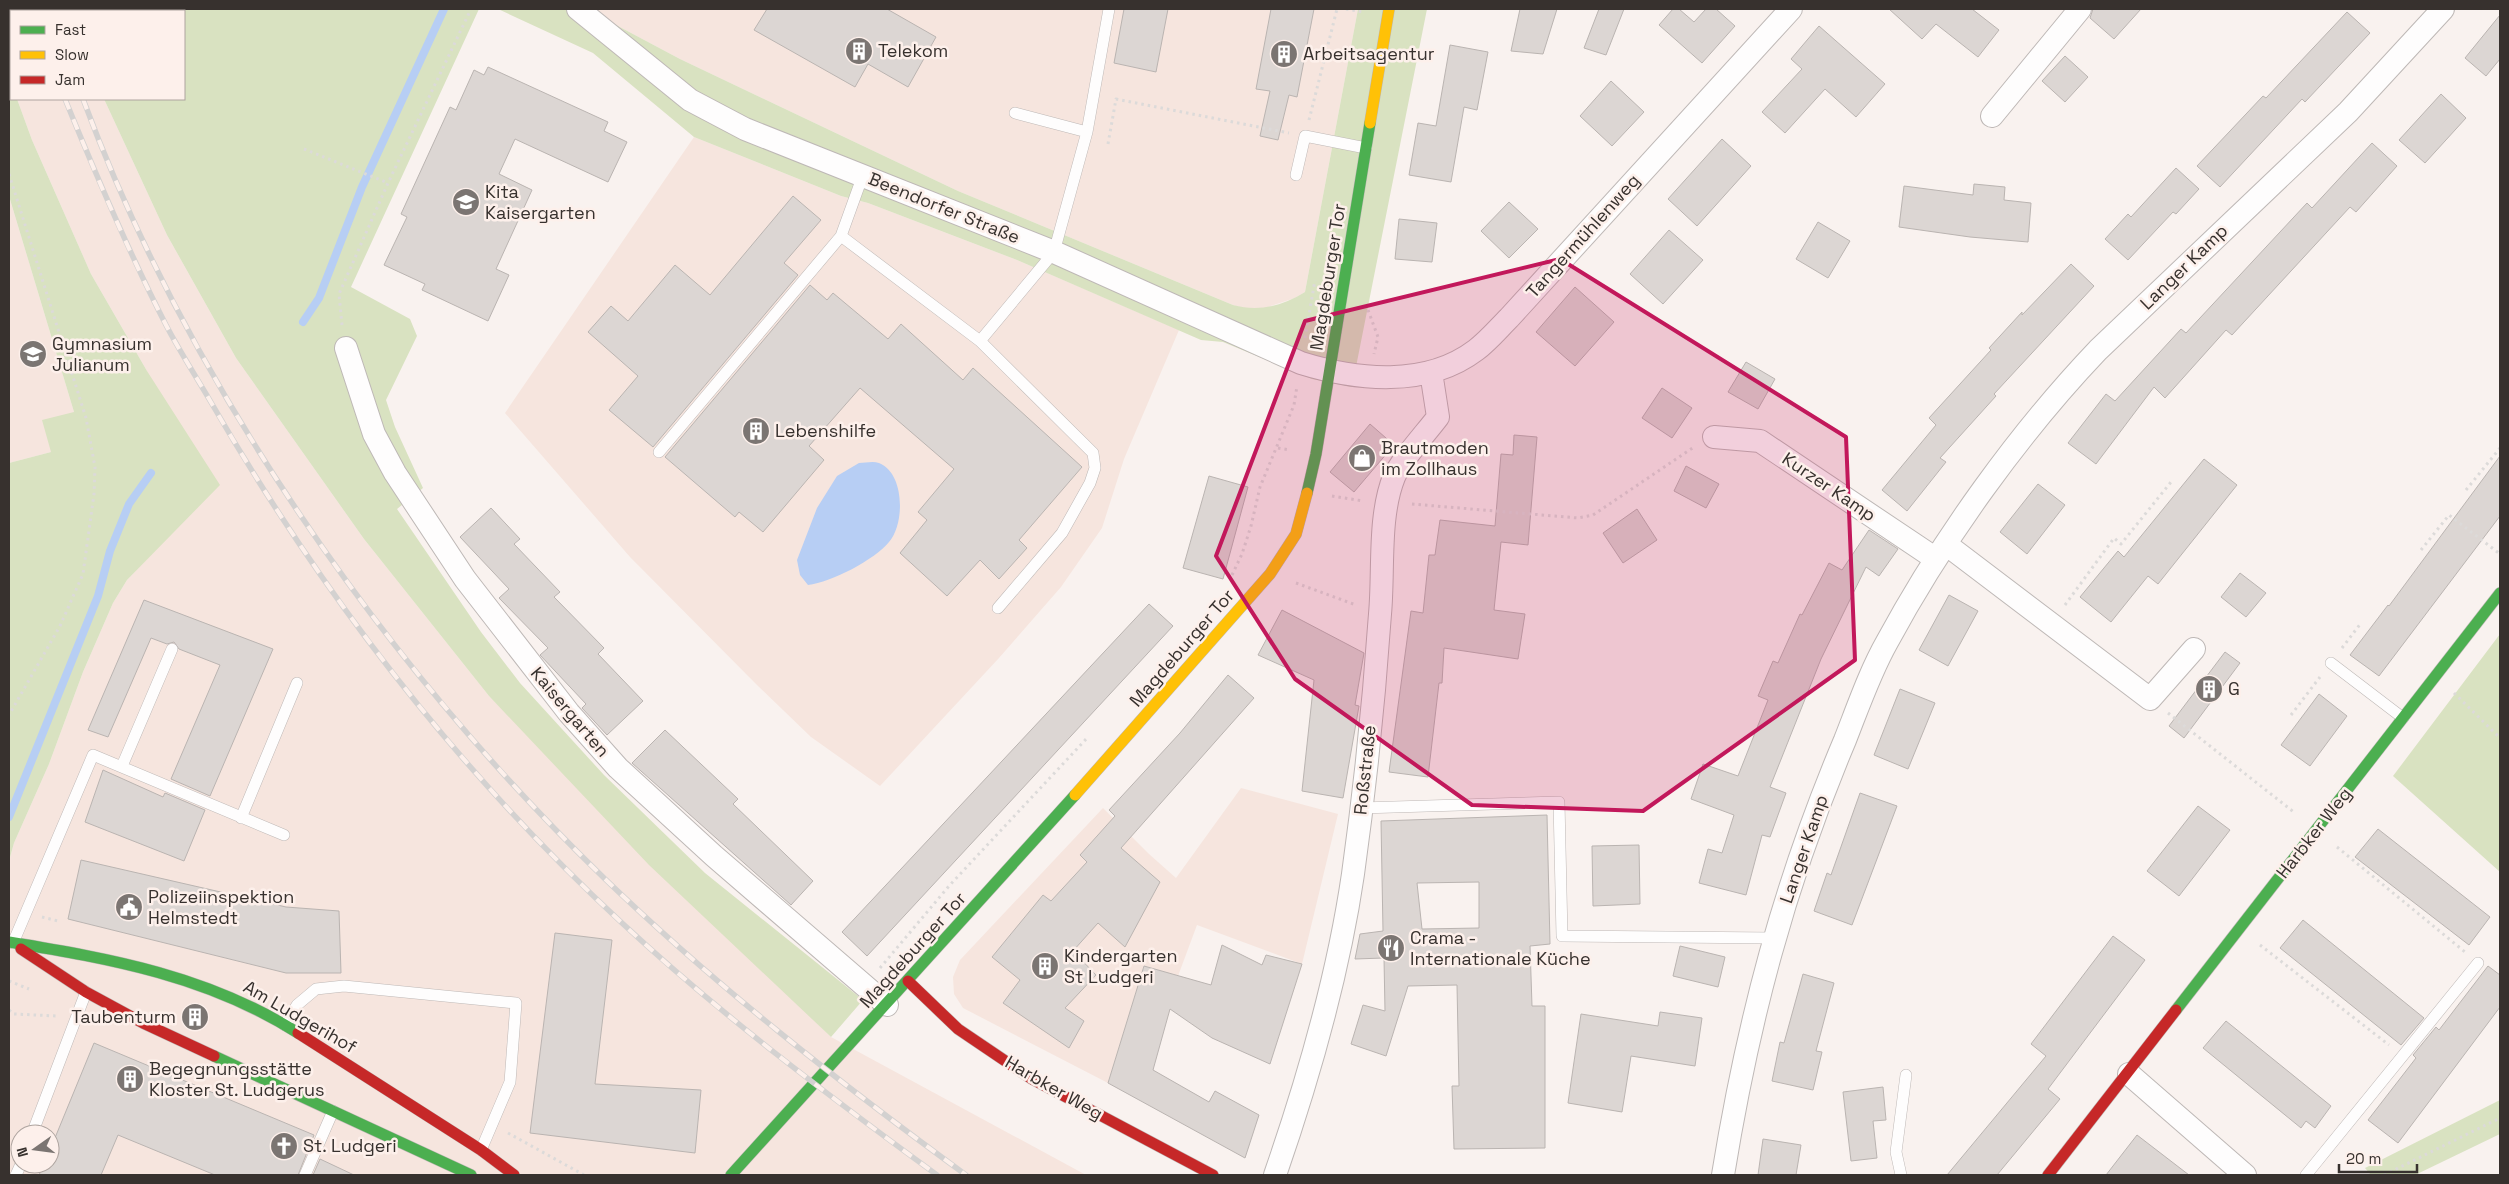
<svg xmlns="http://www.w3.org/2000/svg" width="2509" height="1184" font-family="'Space Grotesk',sans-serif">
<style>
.built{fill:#f6e5de;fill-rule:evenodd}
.green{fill:#d9e2c1}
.water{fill:#b7cef4}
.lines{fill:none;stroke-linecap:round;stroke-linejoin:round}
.stream{stroke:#b7cef4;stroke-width:8}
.building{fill:#dcd6d3;stroke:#bab4b1;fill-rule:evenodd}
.lane-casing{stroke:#beb8b6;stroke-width:12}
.street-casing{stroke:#beb8b6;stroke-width:24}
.fast-casing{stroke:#beb8b6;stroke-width:12}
.slow-casing{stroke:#beb8b6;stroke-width:12}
.jam-casing{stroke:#beb8b6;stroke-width:12}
.path{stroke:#dcdad9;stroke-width:3;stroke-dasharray:2.5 4;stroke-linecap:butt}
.lane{stroke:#fefdfd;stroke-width:11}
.street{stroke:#fefdfd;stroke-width:22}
.fast{stroke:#4caf50;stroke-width:11}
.slow{stroke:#ffc107;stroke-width:11}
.jam{stroke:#c62828;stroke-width:11}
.rail-casing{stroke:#d3d1d0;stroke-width:5.5}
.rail{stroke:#fdf0eb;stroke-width:4;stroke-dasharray:11;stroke-linecap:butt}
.marked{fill:#c2185b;fill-opacity:0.2;stroke:#c2185b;stroke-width:4;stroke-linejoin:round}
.labels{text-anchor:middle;stroke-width:5;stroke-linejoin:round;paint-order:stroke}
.poi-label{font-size:18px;fill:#37312e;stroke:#fdf0eb;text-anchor:start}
.street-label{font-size:18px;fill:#37312e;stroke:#fdf0eb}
</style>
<rect width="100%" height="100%" fill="#f9f2ef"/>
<path class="built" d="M9,9H69L70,11H11V82L9,75Z
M586,9H1358L1305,292L1295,298L1262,309L1249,310L1233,305L958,191L680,59Z
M17,99H104L167,235L236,358L364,539L489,696L831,1037L1086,1175H9V861L14,843L49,764L83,672L113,603L127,580L161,544L147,371L91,274L32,140ZM20,1134H50V1164H20Z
M694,137L841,196L868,203L1017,260L1179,330L1124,459L1102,528L1061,587L999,658L880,786L811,737L757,685L630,557L505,413Z
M9,196L74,412L51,452L9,463Z
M1241,788L1338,814L1302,964L1197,925L1178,976L1144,966L1108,1083L963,1008L954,994L953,977L960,960L1103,808L1149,854L1176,878Z"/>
<path class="green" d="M69,9H479L351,287L410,319L417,336L386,400L395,427L423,488L397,509L481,632L520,683L604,775L705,873L863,1000L831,1037L649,865L489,696L364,539L236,358L167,235L104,99H184V11H70Z
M498,9H586L680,59L958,191L1233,305C1259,312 1282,306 1305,292L1358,9H1427L1352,387L1312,379L1223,342L1201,340L1017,260L868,203L841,196L694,137L593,53Z
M9,75L11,82V99H17L32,140L91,274L147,371L220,485L127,580L113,603L83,672L49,764L14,843L9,861V463L51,452L42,420L74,412L9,196Z
M2500,634V872L2393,776Z
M2500,1100V1134L2415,1175H2371L2365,1168Z"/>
<path class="water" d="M859,463C865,463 873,461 879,463C905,473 905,524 889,542C874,560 832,582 808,585L800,575L797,560L817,508L837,476Z"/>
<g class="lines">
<path class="stream" d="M303,322L319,298L362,187L444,9
M9,817L98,596L110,551L129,504L151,473"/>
</g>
<path class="building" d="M767,9H887L936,37L908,87L868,64L855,87L754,30Z
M1124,9H1168L1156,72L1114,63Z
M1271,9H1314L1297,97L1289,95L1278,140L1260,136L1270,91L1256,89Z
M1520,9H1557L1543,54L1511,51Z
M1599,9H1624L1606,55L1584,48Z
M1673,9H1679L1694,22L1706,9H1716L1735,26L1702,63L1659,25Z
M1889,9H1972L1999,30L1978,57L1936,24L1922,39Z
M2093,9H2141L2114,39L2090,18Z
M2347,12L2370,33L2305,102L2302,99L2220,187L2197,166L2263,96L2266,98Z
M2500,15V59L2486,76L2465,58Z
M1819,26L1885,84L1856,117L1825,89L1785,133L1762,112L1802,69L1791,59Z
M1450,45L1488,52L1477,110L1464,107L1451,182L1409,175L1418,123L1436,126Z
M2065,56L2088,77L2065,102L2042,81Z
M488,67L608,122L604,131L627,142L608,182L515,139L499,174L532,190L496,269L509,275L488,321L422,290L425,284L384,265L407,217L401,214L450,107L456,110L474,70L484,75Z
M1611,81L1644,112L1612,146L1580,116Z
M2441,94L2466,118L2425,163L2399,140Z
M1722,139L1751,166L1697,226L1668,199Z
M2372,143L2397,166L2356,212L2350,207L2232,335L2226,330L2165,398L2154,387L2096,464L2068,443L2106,394L2115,401L2181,329L2186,333L2307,203L2312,208Z
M2176,168L2199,189L2176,214L2173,212L2128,260L2105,239L2128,214L2131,217Z
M1974,184L2005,187L2004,200L2031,203L2028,242L1970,237L1899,227L1904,186L1973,195Z
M793,196L821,220L784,263L798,275L653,447L609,410L638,376L588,332L611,306L628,321L675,265L710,295Z
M1509,202L1538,229L1509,258L1481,231Z
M1399,219L1437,223L1432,262L1395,259Z
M1818,222L1850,241L1828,278L1796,259Z
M1669,230L1703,260L1663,304L1630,274Z
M2071,264L2094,286L1994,394L1996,396L1940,458L1946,462L1907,511L1882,490L1936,425L1929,418L1991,350L1989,348L2022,312V315Z
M810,285L827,300L833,293L888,339L901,324L963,380L973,368L1082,467L1019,540L1027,548L999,579L980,560L947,596L900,553L927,520L918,512L954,469L860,388L809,446L824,460L763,532L739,512L735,517L665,457Z
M1575,287L1614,322L1575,366L1536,332Z
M1746,362L1775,379L1758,409L1728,392Z
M1662,388L1692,408L1672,438L1642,418Z
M1370,424L1394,445L1354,492L1330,472Z
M1514,435L1537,437L1528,545L1501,542L1494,610L1525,614L1518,659L1444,648L1442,683H1439L1428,777L1389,772L1411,611L1423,613L1429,555H1435L1440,520L1495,526L1501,454L1513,455Z
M2500,456V516L2379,676L2350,655L2388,605L2389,606Z
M2204,459L2237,485L2158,584L2148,576L2111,622L2080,597L2118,551L2124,557Z
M1686,466L1719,484L1706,508L1674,491Z
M1209,476L1248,487L1223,579L1183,568Z
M2038,484L2065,505L2027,554L2000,532Z
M491,508L520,539L514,544L560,592L554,597L604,648L598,654L643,701L607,735L582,708L586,704L540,655L548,648L499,598L509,589L460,537Z
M1637,509L1657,540L1623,563L1603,533Z
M1869,530L1898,549L1879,576L1866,567L1821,659L1770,787L1786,793L1770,837L1762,835L1746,895L1699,883L1708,849L1722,853L1734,815L1691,799L1703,764L1738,776L1768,700L1758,696L1773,661L1778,663L1800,614L1802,615L1829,563L1842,570Z
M2240,573L2266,593L2246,617L2221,597Z
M1949,595L1978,611L1948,666L1919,650Z
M144,600L273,649L210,796L171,779L220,665L179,649L174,642L167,644L151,638L108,737L88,730Z
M1149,604L1173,626L867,956L842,932Z
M1282,610L1364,653L1355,705L1359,706L1343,798L1302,791L1314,680L1258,655Z
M2225,652L2240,663L2184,738L2169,726Z
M1228,675L1254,698L1121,848L1160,882L1125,947L1098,923L1073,951L1096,975L1065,1008L1084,1021L1069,1048L1003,1003L1020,980L992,957L1043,895L1051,901L1087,862L1080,855L1115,816L1109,810L1180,733Z
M1900,689L1935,703L1908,769L1874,755Z
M2319,694L2347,716L2310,766L2281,745Z
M665,730L738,799L733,804L813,881L791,905L632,763Z
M103,770L163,797L165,793L205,810L184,861L85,822Z
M1860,793L1897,806L1852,925L1814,911L1827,873L1831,875Z
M2198,806L2230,830L2179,896L2147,871Z
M1547,815L1550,944L1530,946L1532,1006H1545V1148L1454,1149L1452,1086H1459L1457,985L1408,986L1386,1056L1351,1044L1363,1005L1385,1011L1384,958L1355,959L1360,934L1383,931L1381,821ZM1479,882V928L1422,929L1417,883Z
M2378,829L2490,917L2469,945L2355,857Z
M1639,845L1640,904L1593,906L1592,846Z
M81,860L286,907L339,911L341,973H286L68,919Z
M2303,920L2424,1018L2401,1045L2280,948Z
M555,933L612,940L595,1084L701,1090L695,1153L530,1133Z
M2113,936L2145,960L2048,1089L2060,1099L1997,1175H1947L2046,1056L2031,1044Z
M1222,945L1262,965L1266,955L1302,964L1270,1064L1212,1038L1170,1009L1153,1070L1209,1102L1215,1091L1259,1115L1245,1158L1108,1083L1144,966L1211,985Z
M1680,946L1725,957L1718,987L1673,976Z
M2488,966L2500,975V1007L2398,1143L2368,1120L2416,1058L2413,1055L2436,1027L2439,1030Z
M1803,974L1834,983L1816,1051L1822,1052L1813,1090L1772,1081L1780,1042L1784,1043Z
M182 1017a13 13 0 1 1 26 0a13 13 0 1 1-26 0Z
M1660,1012L1702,1018L1695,1066L1631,1056L1622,1112L1568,1103L1581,1014L1658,1026Z
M2226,1021L2331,1106L2315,1128L2306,1121L2301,1128L2203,1048Z
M94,1043L314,1135L298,1175H215L118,1135L101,1175H39L44,1164H50V1150Z
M1883,1087L1886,1120L1873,1121L1877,1158L1851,1161L1843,1092Z
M2137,1135L2189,1175H2106Z
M1763,1139L1801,1145L1796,1175H1758Z
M320,1159L354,1175H313Z"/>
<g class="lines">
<g class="lane-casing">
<path id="lane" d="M1015,113L1087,132
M1296,175L1305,136L1366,148
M841,236L863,175
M980,341L1054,252L1087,132L1109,9
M659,452L841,236L980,341L1093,453L1095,468L1090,483L1062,533L998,608
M2331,663L2403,718
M122,766L172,649
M1361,808L1559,802L1562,936L1773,938
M241,818L297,683
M13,943L93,755L284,835
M285,1025L297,1005L316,989L344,986L516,1003L510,1082L481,1150
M32,1134L86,992
M16,1175L21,1164
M305,1175L333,1111
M1901,1175L1896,1152L1906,1075
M2306,1175L2478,963"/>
</g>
<g class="street-casing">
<path id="street" d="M578,9L690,100L745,129L1054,252L1301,363C1356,380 1426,388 1476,350C1488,341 1498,329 1509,318L1791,9
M1992,116L2080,9
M346,348L374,434L395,473L465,579L569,713L618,768L714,856L887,1005
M1714,437L1760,441L1936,559
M1947,545L2150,699L2194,649
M2129,1074L2245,1175
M1275,1175C1309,1077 1338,977 1353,874C1365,788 1374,701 1380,614C1384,571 1378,517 1394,477C1401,460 1426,433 1438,417L1431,372
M1723,1175C1748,1021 1784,884 1845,740C1858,707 1870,672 1887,642C1942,540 2019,433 2098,350L2348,112L2443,9"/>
</g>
<g class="fast-casing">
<path id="fast" d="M1307,493L1316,454L1370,123
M9,942C112,959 208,976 298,1033
M2176,1010L2500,593
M214,1056L471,1175
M731,1175L1075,795"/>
</g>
<g class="slow-casing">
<path id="slow" d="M1370,123L1389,9
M1075,795L1270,574L1296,534L1307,493"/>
</g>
<g class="jam-casing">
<path id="jam" d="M21,949L86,992L143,1023L214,1056
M908,981L958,1029L1032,1079L1213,1175
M298,1033L481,1150L514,1175
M2048,1175L2176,1010"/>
</g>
<path class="path" d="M1346,9L1363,12
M1309,120L1337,9
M1108,144L1116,99L1289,133
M304,149L388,183
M9,174L86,418L95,467L94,494L83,574L60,626L9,715
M1368,310L1378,337L1374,354
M342,325L339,294L388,183L471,9
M1305,338L1315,280
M1278,448L1290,450
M2466,490L2500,448
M1332,496L1363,501
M1412,504L1578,518L1593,515L1694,447
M2421,550L2449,515L2500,554
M1232,575L1242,554L1251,526L1260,487L1294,405L1297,386
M1296,583L1356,605
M2065,605L2114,538L2121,544L2171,482
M2342,648L2361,623
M2454,693L2500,738
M2168,713L2295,813
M2291,715L2320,677
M2337,847L2465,952
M42,917L58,921
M2260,945L2389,1045
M880,968L949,886L1088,737
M9,981L29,989
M9,1010L14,1014L57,1016
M508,1133L584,1175
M2384,1175L2500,1118"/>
<use href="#lane" class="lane"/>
<use href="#street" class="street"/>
<use href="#fast" class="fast"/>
<use href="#slow" class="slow"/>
<use href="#jam" class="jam"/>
<g class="rail-casing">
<path id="rail" d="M33,9V11
M51,9L52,11
M65,99C96,175 128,251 166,325C180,352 197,378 212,404C323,596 460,773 622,923C721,1015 829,1096 937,1175
M83,99C189,385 385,666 604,878C716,986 840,1083 966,1175"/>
</g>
<use href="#rail" class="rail"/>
</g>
<path class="marked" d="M1560,259L1846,437L1855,660L1643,811L1472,805L1295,679L1216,556L1305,321Z"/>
<defs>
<g id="building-disc" transform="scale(1.4375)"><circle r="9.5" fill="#7b7572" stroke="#fdf0eb"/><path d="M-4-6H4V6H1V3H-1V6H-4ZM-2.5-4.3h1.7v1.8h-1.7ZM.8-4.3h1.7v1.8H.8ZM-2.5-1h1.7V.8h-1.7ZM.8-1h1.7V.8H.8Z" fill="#fff"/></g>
<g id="school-disc" transform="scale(1.4375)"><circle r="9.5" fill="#7b7572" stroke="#fdf0eb"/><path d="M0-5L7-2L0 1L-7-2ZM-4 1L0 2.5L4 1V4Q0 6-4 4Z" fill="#fff"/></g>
<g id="shop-disc" transform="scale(1.4375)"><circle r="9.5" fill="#7b7572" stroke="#fdf0eb"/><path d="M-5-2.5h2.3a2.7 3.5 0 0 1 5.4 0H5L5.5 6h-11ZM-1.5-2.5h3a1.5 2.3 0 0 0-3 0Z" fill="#fff"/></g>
<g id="civic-disc" transform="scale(1.4375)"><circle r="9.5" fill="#7b7572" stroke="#fdf0eb"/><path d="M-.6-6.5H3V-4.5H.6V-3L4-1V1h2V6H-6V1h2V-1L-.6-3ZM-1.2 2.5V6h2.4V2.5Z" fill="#fff"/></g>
<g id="restaurant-disc" transform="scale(1.4375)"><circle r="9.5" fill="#7b7572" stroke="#fdf0eb"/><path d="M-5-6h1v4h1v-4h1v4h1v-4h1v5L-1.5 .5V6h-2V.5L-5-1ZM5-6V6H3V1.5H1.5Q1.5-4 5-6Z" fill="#fff"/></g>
<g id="church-disc" transform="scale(1.4375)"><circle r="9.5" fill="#7b7572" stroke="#fdf0eb"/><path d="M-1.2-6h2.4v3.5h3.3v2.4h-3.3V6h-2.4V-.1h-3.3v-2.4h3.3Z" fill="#fff"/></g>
</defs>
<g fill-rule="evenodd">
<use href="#building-disc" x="859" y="51"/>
<use href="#building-disc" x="1284" y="54"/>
<use href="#school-disc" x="466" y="202"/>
<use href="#school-disc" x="33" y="354"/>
<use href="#building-disc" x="756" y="431"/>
<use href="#shop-disc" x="1362" y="458"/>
<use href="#building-disc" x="2209" y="689"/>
<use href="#civic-disc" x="129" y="907"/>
<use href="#restaurant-disc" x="1391" y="948"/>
<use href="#building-disc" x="1045" y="966"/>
<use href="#building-disc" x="195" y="1017"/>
<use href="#building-disc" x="130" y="1079"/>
<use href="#church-disc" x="284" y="1146"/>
</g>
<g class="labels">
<g class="poi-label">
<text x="878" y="57">Telekom</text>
<text x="1303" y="60">Arbeitsagentur</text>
<text x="485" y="198">Kita<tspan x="485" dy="21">Kaisergarten</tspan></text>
<text x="52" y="350">Gymnasium<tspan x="52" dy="21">Julianum</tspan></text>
<text x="775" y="437">Lebenshilfe</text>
<text x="1381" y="454">Brautmoden<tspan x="1381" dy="21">im Zollhaus</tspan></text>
<text x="2228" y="695">G</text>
<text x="148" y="903">Polizeiinspektion<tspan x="148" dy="21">Helmstedt</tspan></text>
<text x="1410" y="944">Crama -<tspan x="1410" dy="21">Internationale Küche</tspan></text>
<text x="1064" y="962">Kindergarten<tspan x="1064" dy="21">St Ludgeri</tspan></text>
<text x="176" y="1023" text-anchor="end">Taubenturm</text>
<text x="149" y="1075">Begegnungsstätte<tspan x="149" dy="21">Kloster St. Ludgerus</tspan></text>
<text x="303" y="1152">St. Ludgeri</text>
</g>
<g class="street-label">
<text transform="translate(944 208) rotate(22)" y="6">Beendorfer Straße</text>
<text transform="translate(1583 236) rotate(-48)" y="6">Tangermühlenweg</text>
<text transform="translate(2184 267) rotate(-44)" y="6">Langer Kamp</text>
<text transform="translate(1328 277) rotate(-81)" y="6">Magdeburger Tor</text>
<text transform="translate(1829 487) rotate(34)" y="6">Kurzer Kamp</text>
<text transform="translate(1182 648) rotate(-49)" y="6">Magdeburger Tor</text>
<text transform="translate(570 712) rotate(50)" y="6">Kaisergarten</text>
<text transform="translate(1365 770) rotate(-84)" y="6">Roßstraße</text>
<text transform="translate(2314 833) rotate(-52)" y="6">Harbker Weg</text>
<text transform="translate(1804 849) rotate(-71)" y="6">Langer Kamp</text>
<text transform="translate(913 950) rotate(-48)" y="6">Magdeburger Tor</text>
<text transform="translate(300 1017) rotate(30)" y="6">Am Ludgerihof</text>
<text transform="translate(1054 1088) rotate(30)" y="6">Harbker Weg</text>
</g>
</g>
<rect width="2509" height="1184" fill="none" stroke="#37312e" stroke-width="20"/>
<rect x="10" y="10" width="175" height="90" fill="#fdf0eb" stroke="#aea49f"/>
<rect x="20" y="26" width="25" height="8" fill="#4caf50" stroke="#aea49f"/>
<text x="55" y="35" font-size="15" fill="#37312e">Fast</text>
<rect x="20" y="51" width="25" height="8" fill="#ffc107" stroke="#aea49f"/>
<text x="55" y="60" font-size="15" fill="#37312e">Slow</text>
<rect x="20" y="76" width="25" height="8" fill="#c62828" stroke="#aea49f"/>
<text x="55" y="85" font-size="15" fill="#37312e">Jam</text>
<g transform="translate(35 1149) rotate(256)"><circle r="24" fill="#fdf0eb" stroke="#aea49f"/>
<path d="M0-4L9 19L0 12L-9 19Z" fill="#7b7572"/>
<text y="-8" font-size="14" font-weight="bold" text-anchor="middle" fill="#37312e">N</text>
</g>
<path d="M2339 1164v8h78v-8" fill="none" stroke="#37312e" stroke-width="2.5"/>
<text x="2346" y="1164" font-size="15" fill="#37312e" stroke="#fdf0eb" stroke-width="4" paint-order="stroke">20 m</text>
</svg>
